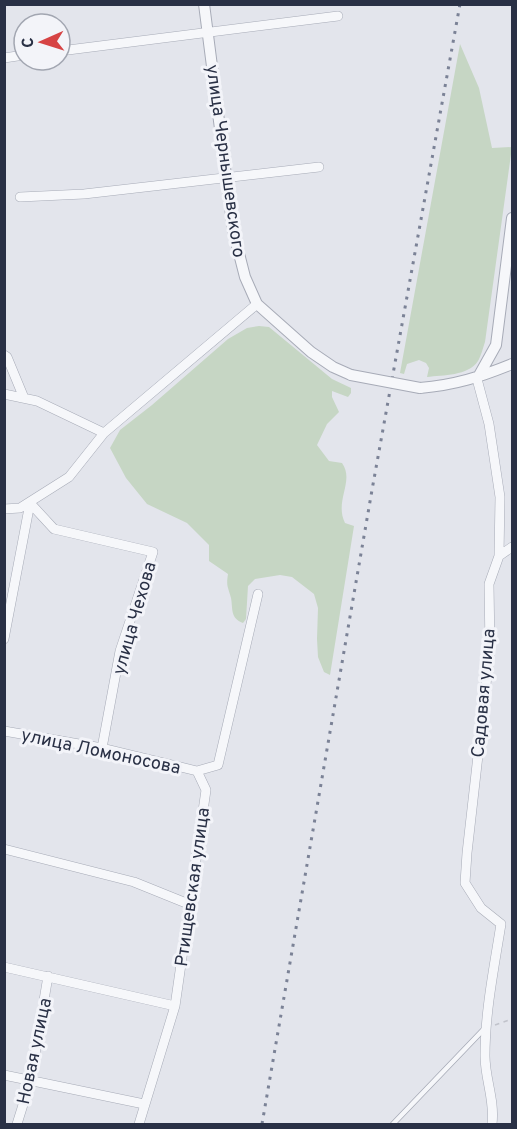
<svg xmlns="http://www.w3.org/2000/svg" width="517" height="1129" font-family="Overpass,sans-serif">
<style>
.green{fill:#c6d6c4}
.lines{fill:none;stroke-linecap:round;stroke-linejoin:round}
.service-casing{stroke:#a7abb7;stroke-width:6}
.minor-casing{stroke:#a7abb7;stroke-width:10}
.tertiary-casing{stroke:#a7abb7;stroke-width:12}
.path{stroke:#c1c3cb;stroke-width:1.5;stroke-dasharray:4.5 4.5;stroke-linecap:butt}
.service{stroke:#f6f7fa;stroke-width:4.5}
.minor{stroke:#f6f7fa;stroke-width:9}
.tertiary{stroke:#f6f7fa;stroke-width:10}
.rail{stroke:#7b8296;stroke-width:3;stroke-dasharray:3 6;stroke-linecap:butt}
.tertiary-bridge-casing{stroke:#a7abb7;stroke-width:12;stroke-linecap:butt}
.tertiary-bridge{stroke:#f6f7fa;stroke-width:10}
.labels{text-anchor:middle;stroke-width:6;stroke-linejoin:round;paint-order:stroke}
.street-label{font-size:18px;fill:#293045;stroke:#f3f4f9}
</style>
<rect width="100%" height="100%" fill="#e3e5ec"/>
<path class="green" d="M460,44L479,88L492,148L512,147L485,342C483,348 481,356 478,361C468,376 443,375 427,377L429,368L426,363L419,360L407,364L404,374L400,373Z
M259,326L269,327L332,379L351,388V393L348,397L332,391V397L339,412L327,424L317,445L329,461L342,463C355,481 334,501 345,523L354,526L330,675L324,672L318,657L317,639L318,608L314,594L292,577L280,575L255,579L248,586L246,619L243,623C230,618 233,609 231,598C228,586 226,587 228,574L209,561V545L187,523L147,504L126,478L110,448L120,430L152,405L228,339L247,328Z"/>
<g class="lines">
<g class="service-casing">
<path id="service" d="M393,1124L485,1028"/>
</g>
<g class="minor-casing">
<path id="minor" d="M60,51L338,16
M4,58L24,55
M20,197L84,194L319,167
M4,355L7,357L24,398
M477,379L489,424L500,497L499,556L489,584L490,649L467,853L465,883L481,908L501,924
M4,394L37,401L104,433
M30,503L54,529L153,552L120,651L102,748
M4,509L20,508L69,477L104,433L257,304
M499,556L512,547
M4,639L30,503
M4,731L102,748L197,771
M4,849L134,882L191,905
M4,967L175,1006
M4,1075L144,1104
M17,1124L31,1079L48,976
M139,1124L175,1006L206,790L197,771L218,765L258,594
M492,1124C495,1100 485,1079 485,1056C485,1012 494,968 501,924"/>
</g>
<g class="tertiary-casing">
<path id="tertiary" d="M204,4L233,230L245,277L257,304L311,352L333,367L351,375
M477,379L496,345L512,218
M420,388C455,385 480,377 512,364"/>
</g>
<path class="path" d="M495,1025L512,1019"/>
<use href="#service" class="service"/>
<use href="#minor" class="minor"/>
<use href="#tertiary" class="tertiary"/>
<path class="rail" d="M262,1124L372,490L460,4"/>
<g class="tertiary-bridge-casing">
<path id="tertiary-bridge" d="M351,375L420,388"/>
</g>
<use href="#tertiary-bridge" class="tertiary-bridge"/>
</g>
<g class="labels">
<g class="street-label">
<text transform="translate(226 161) rotate(82)" y="6">улица Чернышевского</text>
<text transform="translate(134 618) rotate(-74)" y="6">улица Чехова</text>
<text transform="translate(483 693) rotate(-85)" y="6">Садовая улица</text>
<text transform="translate(101 751) rotate(12)" y="6">улица Ломоносова</text>
<text transform="translate(192 887) rotate(-82)" y="6">Ртищевская улица</text>
<text transform="translate(34 1051) rotate(-78)" y="6">Новая улица</text>
</g>
</g>
<rect width="517" height="1129" fill="none" stroke="#293045" stroke-width="12"/>
<g transform="translate(42 42) rotate(267)"><circle r="28" fill="#f3f4f9" stroke="#a2a6b1" stroke-width="1.5"/>
<path d="M0-4.5L10 22L0 15L-10 22Z" fill="#d64344"/>
<text y="-9" font-size="16" font-weight="bold" text-anchor="middle" fill="#293045">С</text>
</g>
</svg>
